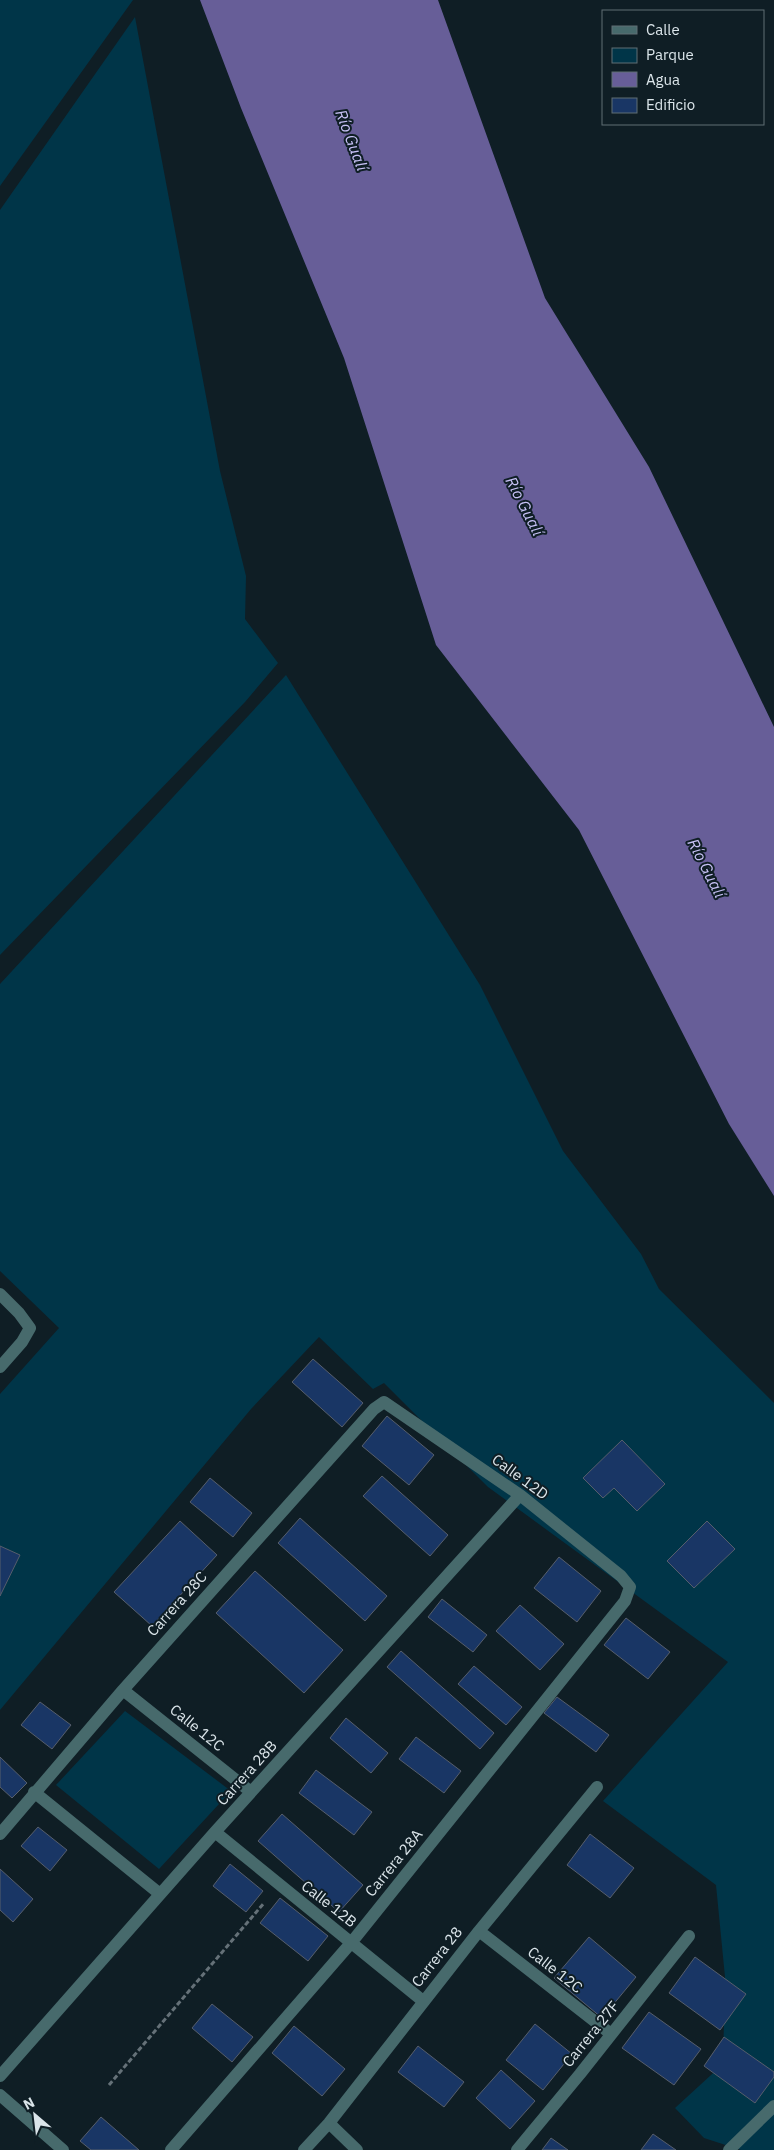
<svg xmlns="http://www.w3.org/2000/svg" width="774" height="2150" font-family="'IBM Plex Sans',sans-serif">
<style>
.green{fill:#003548}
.water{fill:#675e98}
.building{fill:#193665;stroke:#565e6c}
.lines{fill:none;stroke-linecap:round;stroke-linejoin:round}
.path{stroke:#657178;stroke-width:3;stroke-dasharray:5 2.5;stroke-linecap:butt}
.street{stroke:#476a6c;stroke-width:12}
.labels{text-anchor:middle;stroke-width:4;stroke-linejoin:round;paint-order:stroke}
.street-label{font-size:15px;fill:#dbe5ea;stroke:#0f1e25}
.water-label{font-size:16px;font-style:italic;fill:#c6c0f4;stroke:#0f1e25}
</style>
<rect width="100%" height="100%" fill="#0f1e25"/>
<path class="green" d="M0,0H133L0,186Z
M135,17L220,471L246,576L245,619L278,663L245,702L0,955V210Z
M286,675L480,985L563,1151L641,1254L659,1289L774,1403V2150H741L704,2138L675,2108L723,2064L725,1977L716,1885L603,1801L728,1662L488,1487L384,1383L373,1389L319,1337L251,1409L0,1710V1394L59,1328L0,1271V984Z
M125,1711L231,1791L159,1869L56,1785Z"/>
<path class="water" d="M200,0H438L545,298L649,467L774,727V1196L729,1124L579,830L436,645L344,358L241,108Z"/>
<path class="building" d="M313,1359L363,1403L342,1427L292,1382Z
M387,1416L434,1455L409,1485L362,1446Z
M622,1440L665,1484L637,1511L614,1488L603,1498L583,1478Z
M382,1476L448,1535L430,1556L363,1496Z
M210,1478L252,1513L233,1537L190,1502Z
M300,1518L387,1596L365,1621L278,1543Z
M180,1521L217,1555L152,1626L114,1592Z
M707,1521L735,1549L694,1588L667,1561Z
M0,1546L20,1555L0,1596Z
M559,1557L601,1591L577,1622L534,1588Z
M255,1571L343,1650L304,1693L216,1613Z
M442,1599L487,1635L473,1652L428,1617Z
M520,1605L564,1644L540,1670L496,1631Z
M626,1618L670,1652L648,1679L604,1645Z
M401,1651L494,1733L480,1749L387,1667Z
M474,1666L522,1707L506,1725L458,1684Z
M557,1697L609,1735L596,1752L544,1713Z
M40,1702L71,1725L52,1749L21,1725Z
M346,1718L388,1753L371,1773L330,1738Z
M416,1737L461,1771L444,1793L399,1759Z
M0,1757L27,1783L12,1798L0,1787Z
M316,1770L372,1812L354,1835L299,1793Z
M282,1814L363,1885L339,1912L258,1841Z
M38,1827L67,1850L50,1871L21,1846Z
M590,1834L634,1868L610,1898L567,1865Z
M230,1864L263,1891L246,1912L213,1886Z
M0,1869L33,1899L13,1922L0,1910Z
M280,1898L328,1936L308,1961L260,1923Z
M589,1937L636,1977L602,2018L554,1978Z
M695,1957L746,1994L720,2030L669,1993Z
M212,2004L253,2037L232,2062L192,2028Z
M649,2012L701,2049L674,2085L622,2048Z
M535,2024L572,2054L543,2090L506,2060Z
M294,2026L345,2069L322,2096L272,2053Z
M724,2037L774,2072V2077L755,2103L704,2066Z
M418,2046L464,2082L444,2107L398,2072Z
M501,2070L535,2101L510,2129L476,2098Z
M101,2117L139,2150H91L80,2141Z
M653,2134L676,2150H641Z
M551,2138L568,2150H542Z"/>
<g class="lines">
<path class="path" d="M109,2085L264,1903"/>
<path class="street" d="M0,1294L19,1313L30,1328L22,1342L0,1367
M123,1690L251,1792
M34,1792L160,1894
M215,1832L423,2001
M0,1834L123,1690L374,1409L384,1402L520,1495L621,1576L630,1587L625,1601L351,1943L171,2150
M479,1931L611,2034
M0,2076L215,1832L520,1495
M0,2095L63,2150
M329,2123L357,2150
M304,2150L329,2123L479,1931L597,1787
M517,2150L580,2074L689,1936
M729,2150L774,2106"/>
</g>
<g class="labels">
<g class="street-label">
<text transform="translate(520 1477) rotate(36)" y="5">Calle 12D</text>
<text transform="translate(177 1604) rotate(-48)" y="5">Carrera 28C</text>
<text transform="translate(197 1728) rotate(39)" y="5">Calle 12C</text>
<text transform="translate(247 1773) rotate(-48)" y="5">Carrera 28B</text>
<text transform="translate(394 1863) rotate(-51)" y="5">Carrera 28A</text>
<text transform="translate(329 1904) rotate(38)" y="5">Calle 12B</text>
<text transform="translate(437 1957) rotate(-52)" y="5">Carrera 28</text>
<text transform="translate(555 1970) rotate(38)" y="5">Calle 12C</text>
<text transform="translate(591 2034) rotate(-51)" y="5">Carrera 27F</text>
</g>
<g class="water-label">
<text transform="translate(352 140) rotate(69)" y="6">Río Gualí</text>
<text transform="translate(525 506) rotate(63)" y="6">Río Gualí</text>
<text transform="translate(707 868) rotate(63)" y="6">Río Gualí</text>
</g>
</g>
<rect x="602" y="10" width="162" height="115" fill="#0f1e25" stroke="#616e74"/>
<rect x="612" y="26" width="25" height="8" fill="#476a6c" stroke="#616e74"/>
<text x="646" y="35" font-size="15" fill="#dbe5ea">Calle</text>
<rect x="612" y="48" width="25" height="15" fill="#003548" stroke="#616e74"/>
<text x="646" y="60" font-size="15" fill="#dbe5ea">Parque</text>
<rect x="612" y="72" width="25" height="15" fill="#675e98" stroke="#616e74"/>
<text x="646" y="85" font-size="15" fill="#dbe5ea">Agua</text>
<rect x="612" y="98" width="25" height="15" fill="#193665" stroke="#616e74"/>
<text x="646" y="110" font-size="15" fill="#dbe5ea">Edificio</text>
<g transform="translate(35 2115) rotate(332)" stroke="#0f1e25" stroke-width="4" paint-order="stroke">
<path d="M0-4L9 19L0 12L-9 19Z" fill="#dbe5ea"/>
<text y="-8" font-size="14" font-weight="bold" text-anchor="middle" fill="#dbe5ea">N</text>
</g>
</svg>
